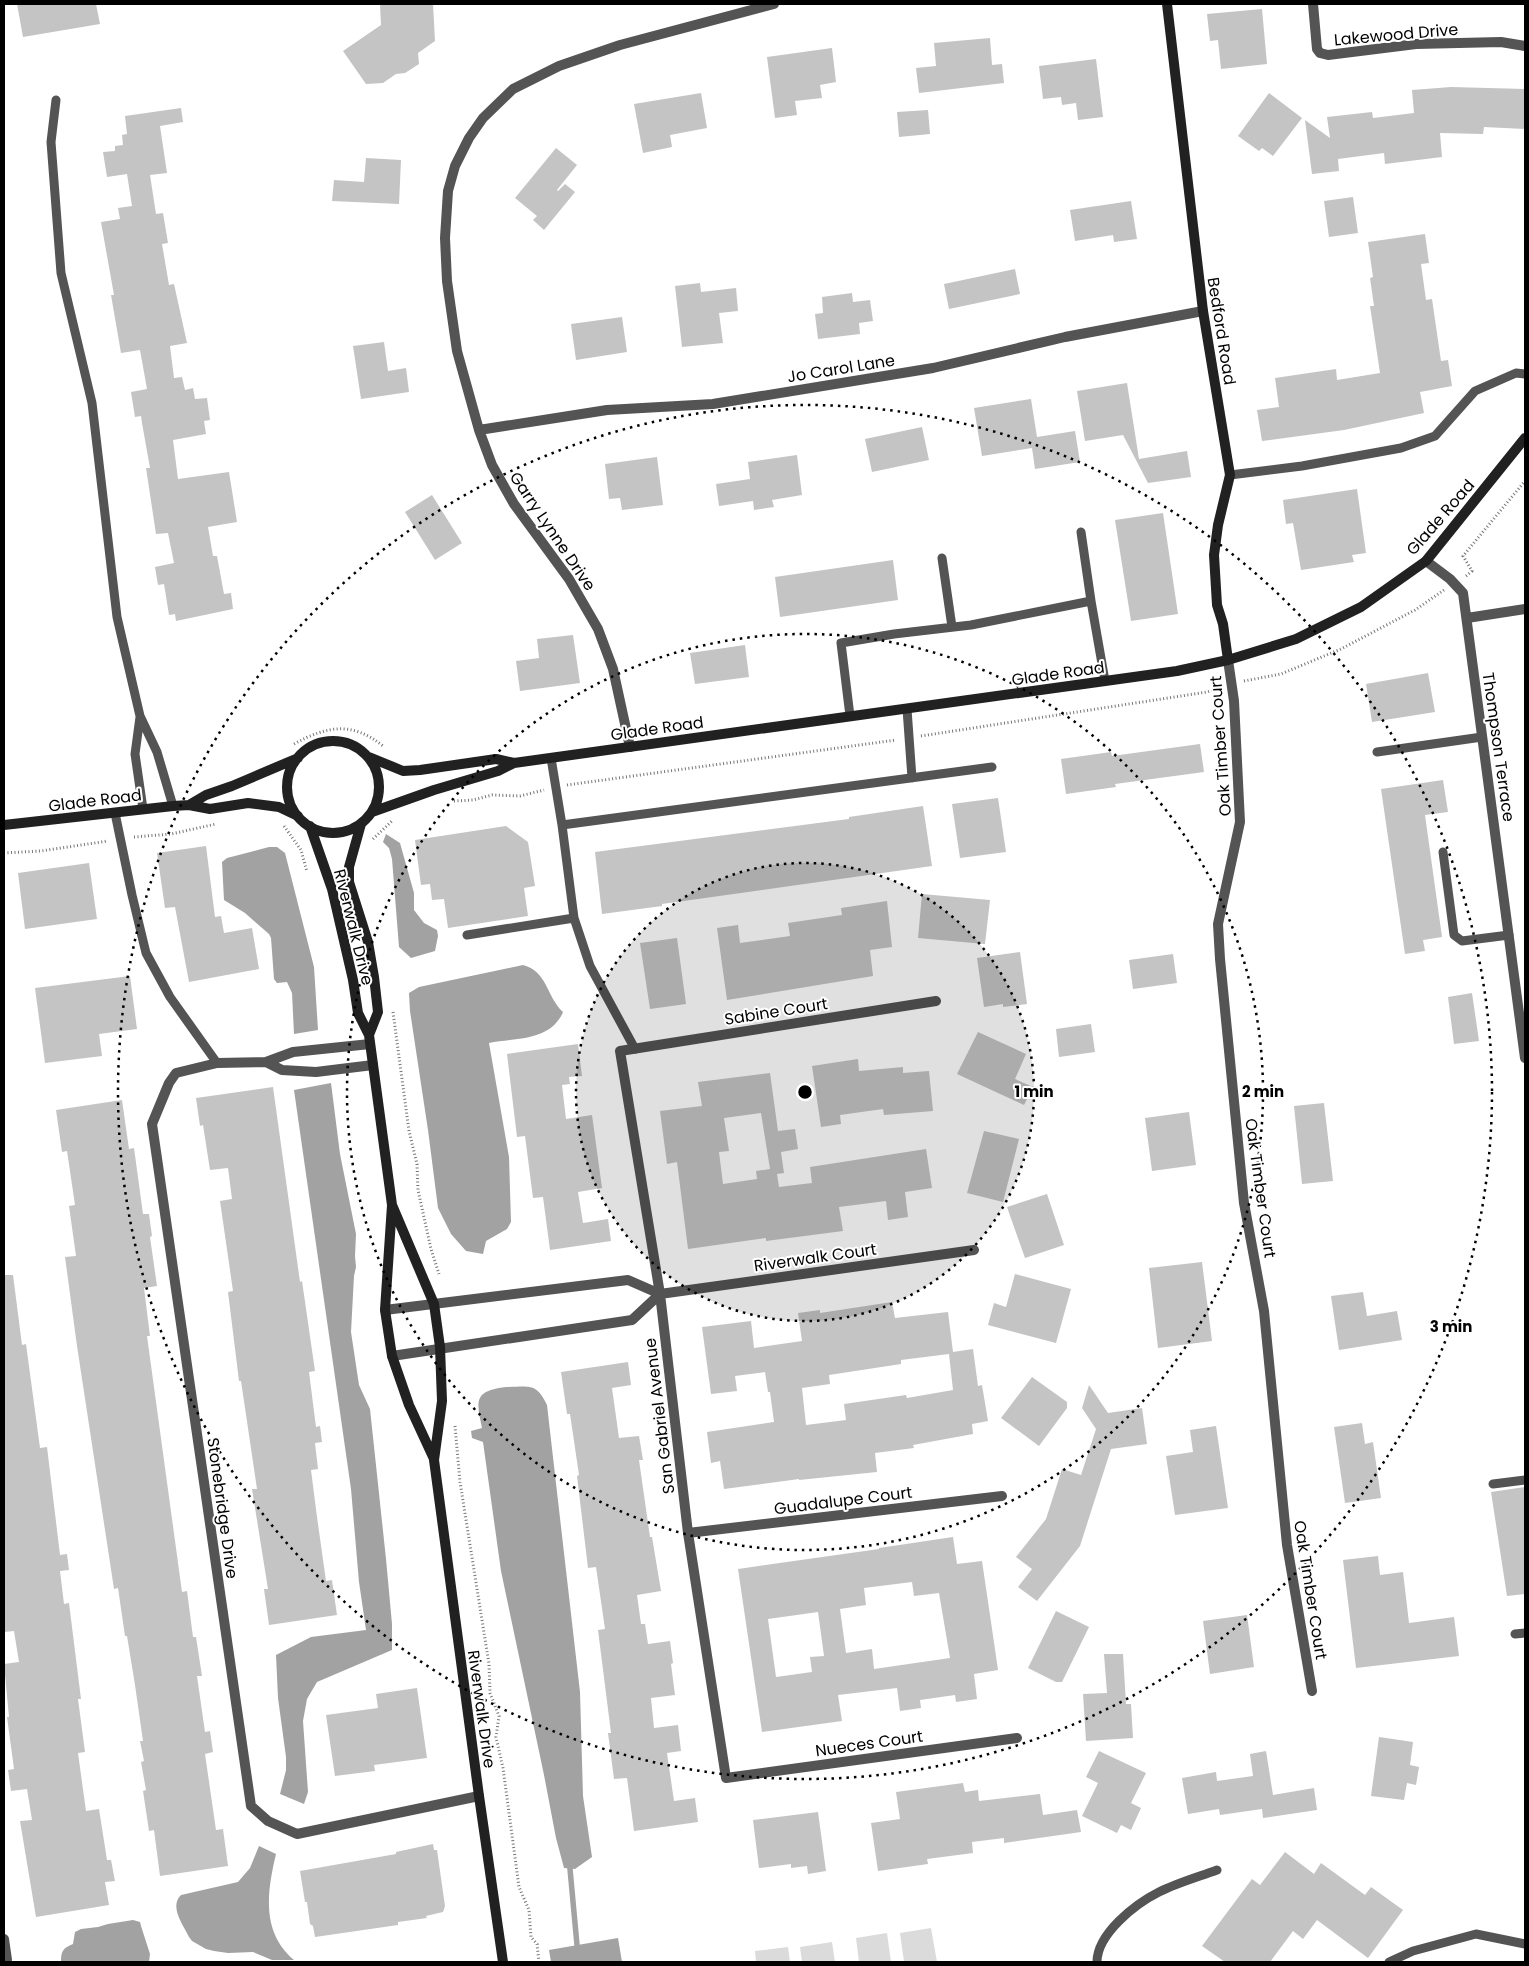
<svg xmlns="http://www.w3.org/2000/svg" width="1529" height="1966" font-family="Poppins,sans-serif">
<style>
.green{fill:#dbdbdb}
.water{fill:#a2a2a2}
.lines{fill:none;stroke-linecap:round;stroke-linejoin:round}
.stream{stroke:#a2a2a2;stroke-width:5.5}
.building{fill:#c4c4c4;fill-rule:evenodd}
.path{stroke:#767676;stroke-width:3;stroke-dasharray:1 2.5;stroke-linecap:butt}
.lane{stroke:#545454;stroke-width:9}
.street{stroke:#545454;stroke-width:10}
.secondary{stroke:#212121;stroke-width:10}
.ring{fill:none;stroke:#000;stroke-width:2.5;stroke-dasharray:2.5 5}
.labels{text-anchor:middle;stroke-width:4;stroke-linejoin:round;paint-order:stroke}
.street-label{font-size:16px;fill:#000;stroke:#fff}
.centre{fill:#000;stroke:#fff;stroke-width:2.5}
.ring-label{font-size:15px;text-anchor:middle;font-weight:bold;fill:#000;stroke:#fff;stroke-width:4;stroke-linejoin:round;paint-order:stroke}
</style>
<rect width="100%" height="100%" fill="#fff"/>
<path class="green" d="M931,1928L937,1962H904L900,1933Z
M887,1933L891,1962H859L856,1938Z
M832,1942L835,1962H802L800,1947Z
M788,1947L790,1962H756L755,1951Z"/>
<path class="water" d="M386,834L400,843L414,893V910L424,923L437,930L438,936L435,951L411,958L399,947L392,859L389,848L383,842Z
M269,847H277L285,853L314,967L318,1030L294,1034L292,993L287,982L277,983L274,979L271,938L269,934L245,913L224,900L222,862L227,858Z
M523,965C548,972 546,996 563,1012C551,1041 515,1038 489,1043L509,1157L511,1222L507,1229L486,1241L483,1254L466,1251L451,1234L438,1208L428,1130L410,1011L409,993L419,987Z
M331,1083L340,1154L356,1234L355,1256L356,1267L354,1276L351,1332L359,1385L370,1409L386,1559L392,1624V1650L317,1682L307,1699L303,1721L308,1792L304,1804L280,1794L286,1770V1757L278,1698L276,1655L311,1637L366,1630L359,1582L351,1489L294,1090Z
M506,1387C529,1387 536,1382 547,1405L580,1692L583,1796L592,1857L575,1869L564,1868L556,1838L544,1775L501,1571L483,1442L472,1438L471,1431L482,1428C476,1400 474,1391 506,1387Z
M259,1846L276,1854C267,1892 261,1932 294,1960H272L253,1952L228,1953L214,1951L206,1949L192,1941L189,1937C183,1924 169,1907 181,1895L238,1882L250,1868Z
M133,1920L140,1922L141,1926L150,1954L149,1962H61C61,1951 63,1948 73,1944L75,1932L81,1929L98,1927L108,1924Z
M618,1938L622,1962H551L549,1950Z"/>
<g class="lines">
<path class="stream" d="M570,1869L577,1945"/>
</g>
<path class="building" d="M17,4H96L100,24L23,37Z
M380,4H433L435,41L418,53L419,64L405,73L396,74L383,83L366,84L343,51L381,25Z
M1262,9L1267,64L1221,69L1218,40L1210,41L1207,14Z
M990,38L992,65L1002,64L1004,83L919,93L916,68L936,66L934,43Z
M832,48L836,82L820,85L822,98L795,101L797,115L775,118L767,57Z
M1096,59L1103,117L1078,120L1076,103L1062,105L1061,97L1043,99L1039,66Z
M1451,87L1525,89V129L1484,127L1483,134L1440,133L1442,157L1385,164L1384,153L1338,159L1339,171L1312,174L1305,120L1330,138L1327,117L1372,112L1373,118L1414,113L1412,90Z
M701,93L707,128L670,135L672,147L643,153L634,104Z
M1269,93L1302,118L1273,156L1262,148L1259,151L1238,136Z
M181,108L183,122L160,126L167,173L150,175L156,214L163,213L168,243L162,244L169,285L174,284L187,343L170,346L174,378L182,377L185,390L193,388L195,399L207,398L210,420L204,421L206,434L173,440L178,479L229,472L237,522L208,527L213,556H217L224,594L231,593L233,609L176,621L175,614L169,615L164,584L158,585L155,567L174,563L168,533L156,534L146,468H150L142,423L141,416L135,417L131,392L147,389L140,350L121,353L111,295H114L101,222L120,219L118,208L132,206L127,174L107,177L103,152L115,151V146L123,145L122,135L127,134L125,116Z
M928,110L930,134L899,137L897,112Z
M556,148L577,165L557,190L558,191L565,184L575,192L544,230L533,220L537,216L515,198Z
M366,158L401,160L399,204L332,201L334,180L364,182Z
M1353,197L1358,233L1329,237L1324,201Z
M1131,201L1137,239L1114,242L1113,235L1075,241L1070,210Z
M1425,234L1429,263L1421,264L1426,300L1432,299L1441,361L1448,360L1452,386L1420,392L1424,413L1344,430L1262,441L1257,410L1279,407L1275,378L1336,369L1337,380L1380,373L1370,306H1374L1370,278L1373,277L1368,242Z
M1015,269L1020,294L949,309L944,284Z
M700,283L701,292L736,288L738,311L719,313L723,343L682,347L675,286Z
M852,293L853,302L870,300L873,321L859,323L860,334L818,339L815,314L823,313L822,297Z
M622,317L627,352L576,360L571,324Z
M384,342L388,371L406,368L409,392L361,399L353,346Z
M1127,383L1139,459L1187,451L1191,477L1148,483L1123,435L1085,441L1077,391Z
M1031,399L1037,437L1075,431L1080,462L1035,469L1032,448L982,456L974,408Z
M922,427L929,460L872,472L865,439Z
M797,455L802,495L772,500L774,507L754,510L753,501L719,506L716,484L750,479L748,462Z
M657,457L663,505L622,510L620,498L609,499L605,464Z
M1357,489L1366,553L1352,555L1354,562L1301,570L1293,523L1286,524L1283,500Z
M432,495L462,543L435,560L405,512Z
M1163,513L1178,614L1131,621L1115,520Z
M893,560L898,600L780,617L775,577Z
M573,635L580,683L520,691L516,661L539,658L537,639Z
M745,645L749,677L695,684L690,653Z
M1428,673L1435,712L1372,722L1366,684Z
M1200,744L1204,772L1115,784L1116,787L1066,794L1061,759L1111,752L1112,756Z
M1443,780L1448,812L1425,815L1442,937L1423,940L1425,951L1405,954L1381,789Z
M998,798L1006,852L960,858L952,804Z
M923,806L932,866L662,904V906L602,914L595,852L849,819V817Z
M506,826L528,842L535,886L524,888L528,916L448,928L444,899L432,900L430,884L421,885L415,840Z
M206,846L215,917L221,916L224,933L252,928L259,969L189,982L175,907L165,908L157,853Z
M89,863L97,919L25,929L18,873Z
M922,894L990,900L985,944L918,938Z
M887,901L892,947L870,950L873,976L727,1000L717,928L738,925L740,943L790,936L788,923L842,915L841,908Z
M677,938L686,1004L650,1009L640,943Z
M1020,952L1027,1004L1003,1007V1004L984,1007L977,958Z
M1173,954L1177,983L1133,989L1129,960Z
M130,976L137,1029L99,1034L102,1056L45,1063L35,988Z
M1472,993L1479,1041L1454,1044L1448,997Z
M1091,1024L1095,1052L1059,1057L1056,1029Z
M978,1032L1026,1054L1015,1079L1033,1087L1024,1105L957,1074Z
M578,1044L582,1076L569,1077L570,1084L562,1085L566,1119L592,1115L602,1188L578,1192L583,1223L608,1219L611,1241L550,1250L543,1197L533,1198L525,1136L517,1137L507,1054Z
M858,1059L859,1071L903,1067V1073L929,1071L933,1111L884,1115L883,1109L840,1115L841,1124L821,1127L812,1066Z
M770,1073L778,1131L795,1129L798,1149L781,1152L784,1173L777,1174L779,1187L812,1183L810,1167L926,1149L932,1188L905,1192L908,1217L888,1220L886,1201L839,1207L843,1231L766,1241V1238L688,1249L677,1162L667,1164L660,1111L702,1106L698,1082ZM761,1113L770,1169L756,1171L757,1179L723,1184L719,1152L729,1151L724,1118Z
M273,1087L300,1282L302,1281L315,1371L309,1372L316,1427L320,1426L322,1442L315,1443L318,1469L311,1470L317,1517L326,1581L332,1580L337,1615L269,1625L264,1589H268L252,1489H257L241,1381H239L228,1292L233,1291L220,1201L232,1199L228,1168L210,1170L203,1125L200,1126L196,1098Z
M122,1100L129,1149L134,1148L143,1214H149L152,1236L150,1237L157,1286L144,1288L150,1336H147L182,1592L187,1591L193,1637H196L202,1676H197L205,1732L210,1731L213,1752L205,1754L216,1830L223,1829L228,1866L160,1876L154,1830L149,1831L143,1791L146,1790L141,1762L144,1761L140,1741H143L135,1685L127,1636H125L118,1588L114,1589L77,1346L65,1257L76,1256L69,1206L75,1205L67,1151L62,1152L56,1110Z
M1324,1103L1333,1181L1302,1184L1294,1106Z
M1189,1112L1196,1165L1152,1171L1145,1118Z
M984,1131L1019,1139L1003,1202L967,1193Z
M1047,1194L1064,1245L1025,1258L1007,1207Z
M1202,1262L1212,1341L1158,1348L1149,1268Z
M1015,1274L1071,1289L1056,1343L988,1325L994,1303L1006,1307Z
M4,1275H13L22,1345L26,1344L40,1448L47,1447L60,1555L67,1554L69,1570L60,1571L64,1604L69,1603L81,1699H78L85,1752L78,1753L86,1811L99,1809L107,1860H111L115,1881L105,1882L109,1905L36,1917L20,1821L32,1820L27,1789L11,1791L8,1770L14,1769L7,1717H9L4,1664L19,1662L14,1631L4,1632Z
M1363,1292L1367,1316L1397,1311L1402,1340L1339,1350L1331,1296Z
M892,1302L895,1318L948,1312L953,1352L973,1349L978,1386L982,1385L988,1421L972,1424L973,1434L913,1445L914,1448L875,1453L877,1472L799,1480V1479L724,1489L720,1461L711,1463L707,1432L774,1422L770,1392H768L765,1372L735,1376L737,1391L711,1394L702,1327L751,1321L754,1348L802,1341L798,1313L820,1310V1313ZM949,1354L953,1390L907,1398L906,1395L844,1404L846,1420L806,1425L802,1388L830,1384L829,1375L901,1364V1360Z
M628,1362L631,1385L612,1388L619,1438L639,1436L643,1460H639L650,1537H652L661,1591L637,1595L641,1624H645L648,1644L670,1641L673,1663L671,1664L675,1695L651,1698L654,1728L678,1725L681,1751L667,1753L674,1801L695,1798L698,1822L634,1831L627,1778L614,1779L608,1733H611L598,1630L605,1629L596,1567L588,1568L577,1476L579,1475L570,1414H567L561,1372Z
M1032,1377L1067,1402V1408L1039,1446L1001,1418Z
M1089,1385L1108,1413L1142,1408L1147,1444L1111,1449L1080,1546L1037,1601L1018,1587L1032,1569L1016,1557L1046,1519L1062,1469L1081,1475L1096,1429L1082,1408Z
M1362,1423L1365,1444L1373,1442L1381,1498L1345,1503L1334,1427Z
M1216,1426L1228,1508L1175,1515L1166,1456L1193,1452L1190,1430Z
M1525,1487V1594L1507,1596L1491,1492Z
M953,1537L957,1564L982,1561L991,1622L998,1670L974,1674L977,1699L956,1702L955,1695L920,1700L921,1708L900,1711L897,1688L838,1695L842,1721L762,1732L738,1569L879,1549V1548ZM912,1582L914,1596L939,1593L950,1658L874,1669L872,1649L846,1653L840,1609L866,1605L864,1588ZM818,1612L824,1656L810,1657L812,1672L776,1677L768,1619Z
M1378,1556L1380,1575L1403,1572L1409,1623L1454,1617L1459,1656L1356,1668L1343,1560Z
M1056,1611L1089,1627L1062,1682H1056L1028,1668Z
M1247,1615L1254,1667L1210,1674L1203,1621Z
M1104,1654H1123L1126,1704H1131L1133,1738L1086,1741L1083,1694L1107,1693Z
M417,1688L427,1758L374,1765L375,1771L335,1776L326,1715L378,1708L376,1694Z
M1379,1737L1413,1742L1410,1765L1419,1767L1416,1785L1407,1783L1404,1800L1371,1796Z
M1099,1751L1146,1773L1131,1803L1141,1808L1131,1830L1121,1825L1117,1833L1082,1816L1098,1783L1086,1777Z
M1266,1751L1273,1795L1314,1788L1317,1810L1263,1818L1262,1809L1220,1815L1219,1809L1188,1814L1182,1778L1216,1772L1217,1781L1253,1776L1250,1754Z
M963,1783L965,1792L978,1790L979,1801L1040,1794L1043,1815L1077,1810L1081,1832L1004,1843V1838L972,1842L973,1853L927,1859L928,1864L878,1871L871,1823L900,1819L896,1792Z
M818,1812L826,1871L808,1874L807,1866L791,1868V1864L759,1868L753,1820Z
M433,1844L434,1850H437L445,1906L443,1912L426,1916L427,1918L398,1922V1925L315,1937L313,1926L310,1924L307,1902H305L300,1871L396,1854V1852Z
M1285,1852L1314,1874L1321,1863L1365,1895L1371,1887L1403,1910L1368,1958L1317,1920L1303,1939L1293,1931L1270,1962H1225L1202,1946L1252,1879L1260,1885Z"/>
<g class="lines">
<path class="path" d="M1466,576L1472,571L1463,556L1525,481
M1244,681L1281,674L1341,649L1415,610L1444,590
M921,736L1207,692L1219,688
M294,744C327,726 352,721 383,746
M567,785L896,740
M454,801L473,800L492,795L520,796L544,790
M284,826L301,850L307,872
M134,837L171,834L216,824
M373,839L392,821
M4,853L41,851L108,841
M393,1012L409,1131L417,1164L418,1190L431,1249L439,1274
M455,1426L460,1482L489,1664L490,1693L499,1716L496,1737L503,1768L519,1887L529,1910L531,1937L537,1944L539,1962"/>
<path class="lane" d="M56,100L51,142L61,273L92,403L117,617L140,716L157,752L173,806
M1230,475L1302,466L1401,448L1435,436L1475,391L1516,373L1525,374
M1081,532L1091,601
M942,558L952,627
M907,709L912,778
M850,716L841,643L894,634L971,625L1091,601L1105,681
M140,717L135,754L143,809
M1377,752L1482,737
M551,758L562,825L992,767
M115,813L132,895L146,953L170,997L217,1063
M1443,852L1454,935L1462,941L1509,935
M574,918L590,966L635,1049
M467,935L574,918L562,825
M1493,1484L1525,1480
M1515,1634L1525,1633
M1097,1962C1097,1934 1135,1904 1159,1892C1177,1883 1198,1877 1217,1870
M1389,1962L1413,1951L1476,1934L1525,1944"/>
<path class="street" d="M1313,4L1317,49L1320,53L1328,55L1416,44L1501,42L1525,46
M479,430L607,410L713,404L933,368L1065,337L1203,311
M1426,561L1450,579L1463,593L1525,1058
M1467,618L1525,609
M1228,660L1234,701L1240,822L1218,924L1220,959L1244,1203L1264,1311L1287,1545L1312,1691
M630,747L613,669L598,629L569,579L514,504L492,465L479,430L457,351L447,281L445,238L448,191L455,166L469,138L483,118L513,89L559,66L620,45L774,4
M936,1001L620,1051L660,1294L688,1533L726,1778L1017,1738
M370,1044L293,1052L266,1062L217,1063L176,1073L169,1083L152,1124L251,1806L268,1821L297,1834L479,1796
M266,1062L282,1070L316,1072L373,1065
M385,1310L628,1280L660,1294L974,1250
M392,1356L632,1320L660,1294
M688,1533L1002,1496
M4,1939L7,1960"/>
<path class="secondary" d="M1167,4L1203,311L1230,475L1218,525L1214,555L1217,605L1223,624L1228,660
M287 787a46 46 0 1 1 92 0a46 46 0 1 1-92 0Z
M369,757L403,771L420,770L496,759L514,763
M189,805L206,795L232,786L298,758
M372,812L434,790L498,771L514,763L1177,671L1228,660L1296,639L1361,607L1426,561L1525,438
M361,824L349,867V882L368,942L374,977L378,1012L369,1035
M4,825L173,806L189,805L210,809L248,803L279,807L298,816
M310,826L332,889L353,980L358,1013L369,1035L392,1205L385,1310L392,1356L409,1405L434,1459
M392,1205L434,1304L440,1347L442,1401L434,1460L479,1796L503,1962"/>
</g>
<circle cx="805" cy="1092" r="229" fill="#000" fill-opacity=".12"/>
<g class="ring">
<circle cx="805" cy="1092" r="229"/>
<circle cx="805" cy="1092" r="458"/>
<circle cx="805" cy="1092" r="687"/>
</g>
<g class="labels">
<g class="street-label">
<text transform="translate(1396 34) rotate(-5)" y="6">Lakewood Drive</text>
<text transform="translate(1222 331) rotate(81)" y="6">Bedford Road</text>
<text transform="translate(841 368) rotate(-9)" y="6">Jo Carol Lane</text>
<text transform="translate(1440 517) rotate(-49)" y="6">Glade Road</text>
<text transform="translate(553 531) rotate(56)" y="6">Garry Lynne Drive</text>
<text transform="translate(1058 673) rotate(-8)" y="6">Glade Road</text>
<text transform="translate(657 728) rotate(-8)" y="6">Glade Road</text>
<text transform="translate(1220 746) rotate(-94)" y="6">Oak Timber Court</text>
<text transform="translate(1499 747) rotate(82)" y="6">Thompson Terrace</text>
<text transform="translate(95 800) rotate(-7)" y="6">Glade Road</text>
<text transform="translate(354 927) rotate(76)" y="6">Riverwalk Drive</text>
<text transform="translate(776 1011) rotate(-9)" y="6">Sabine Court</text>
<text transform="translate(1261 1188) rotate(82)" y="6">Oak Timber Court</text>
<text transform="translate(815 1257) rotate(-8)" y="6">Riverwalk Court</text>
<text transform="translate(659 1416) rotate(-97)" y="6">San Gabriel Avenue</text>
<text transform="translate(843 1500) rotate(-7)" y="6">Guadalupe Court</text>
<text transform="translate(223 1508) rotate(82)" y="6">Stonebridge Drive</text>
<text transform="translate(1311 1590) rotate(81)" y="6">Oak Timber Court</text>
<text transform="translate(482 1709) rotate(82)" y="6">Riverwalk Drive</text>
<text transform="translate(869 1743) rotate(-8)" y="6">Nueces Court</text>
</g>
</g>
<circle cx="805" cy="1092" r="8" class="centre"/>
<g class="ring-label">
<text x="1034" y="1097">1 min</text>
<text x="1263" y="1097">2 min</text>
<text x="1451" y="1332">3 min</text>
</g>
<rect width="1529" height="1966" fill="none" stroke="#000000" stroke-width="10"/>
</svg>
